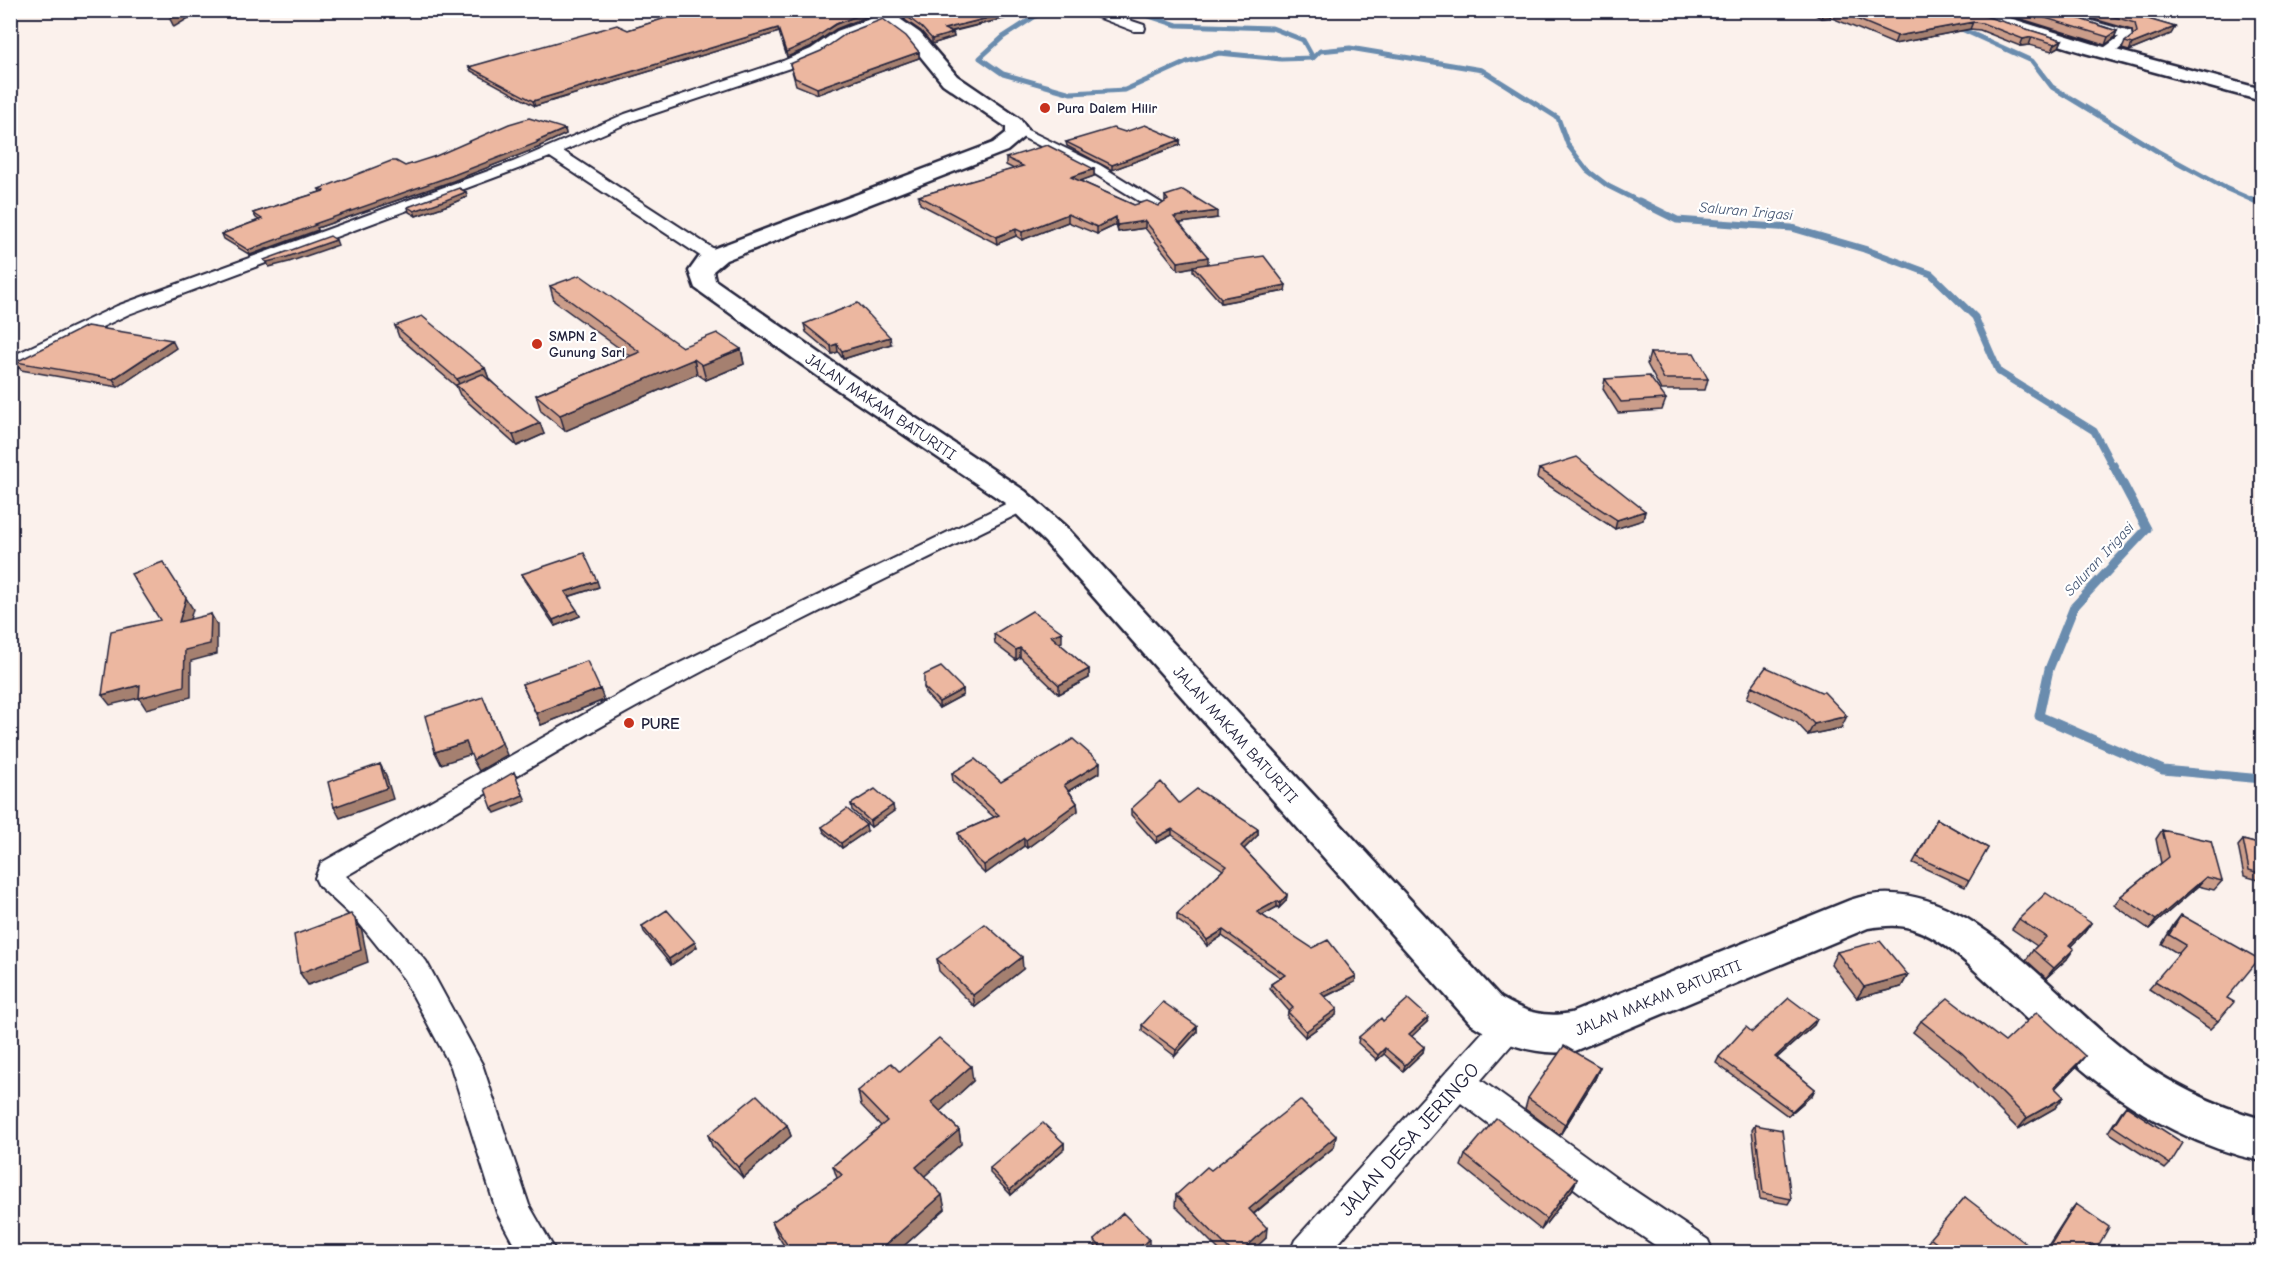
<svg xmlns="http://www.w3.org/2000/svg" width="2273" height="1263" font-family="'Comic Neue',sans-serif">
<style>
.lines{fill:none;stroke-linecap:round;stroke-linejoin:round}
.stream-far2{stroke:#6a8cae;stroke-width:5}
.stream-far1{stroke:#6a8cae;stroke-width:7}
.stream{stroke:#6a8cae;stroke-width:9}
.street-casing{stroke:#22223b;stroke-width:4}
.secondary-casing{stroke:#22223b;stroke-width:5}
.street{fill:#fff;fill-rule:evenodd}
.secondary{fill:#fff;fill-rule:evenodd}
.wall{fill:#cb9d8a;stroke:#22223b;stroke-width:1.5}
.shaded-wall{fill:#a58070;stroke:#22223b;stroke-width:1.5}
.building{fill:#ecb7a0;stroke:#22223b;stroke-width:1.5}
.poi-dot{fill:#c8321e;stroke:#fff;stroke-width:2}
.labels{text-anchor:middle;stroke-width:4.5;stroke-linejoin:round;paint-order:stroke}
.far-poi-label{font-size:14px;font-weight:bold;fill:#22223b;stroke:#fff;text-anchor:start}
.far-water-label{font-size:15px;font-style:italic;fill:#465774;stroke:#fff}
.street-label{font-size:16px;fill:#22223b;stroke:#fff}
.poi-label{font-size:16px;font-weight:bold;fill:#22223b;stroke:#fff;text-anchor:start}
.near-street-label{font-size:20px;fill:#22223b;stroke:#fff}
</style>
<rect width="100%" height="100%" fill="#fbf1ec"/>
<filter id="ink" filterUnits="userSpaceOnUse"><feTurbulence type="fractalNoise" baseFrequency=".0167" numOctaves="2"/><feDisplacementMap in="SourceGraphic" scale="12" xChannelSelector="R" yChannelSelector="G"/><feConvolveMatrix kernelMatrix="1 2 1 2 8 2 1 2 1" color-interpolation-filters="sRGB"/></filter>
<g filter="url(#ink)">
<g class="lines">
<path class="stream-far2" d="M1045,10L1003,37L980,58L1003,74L1071,93L1125,90L1187,62L1219,53L1281,59L1313,58L1320,51L1350,48L1482,70L1558,118L1568,145L1587,170L1608,186L1642,203
M1131,10L1177,25L1272,28L1303,40L1313,58
M1955,26L2032,61L2052,87L2157,151L2225,188L2259,203"/>
<path class="stream-far1" d="M1639,201L1677,220L1792,228L1864,249L1931,274L1975,317L1999,372L2094,431L2113,467
M2256,201L2262,204"/>
<path class="stream" d="M2113,465L2147,529L2074,607L2049,669L2039,716L2163,770L2262,779"/>
<g class="street-casing">
<path id="street" d="M1079,10H1099L1144,25L1145,28L1144,31H1134Z
M2032,10H2053L2131,32L2132,38L2111,56H2101L2099,53L2101,50L2119,37Z
M886,13L890,14L892,17L890,20L847,37L821,55L793,67L635,120L563,151L720,253L723,257L720,261H708L550,157L129,314L10,371V357L117,306L513,162L625,114L783,61L811,49L837,31Z
M1017,125L1100,165L1166,206L1158,211L1152,209L1090,171L1012,132L1010,129Z
M1022,496L1030,498L1033,503L1030,508C907,569 781,628 660,694C554,751 451,816 346,876L379,907L426,961L482,1064L529,1205L556,1252H518L497,1213L451,1067L404,979L359,923L319,886L315,878L321,863L643,681Z
M1509,1011L1520,1015L1525,1025L1520,1035L1481,1080L1623,1183L1708,1240L1713,1252H1665L1599,1207L1461,1103L1331,1252H1290L1295,1240L1498,1015Z"/>
</g>
<g class="secondary-casing">
<path id="secondary" d="M891,10H921L919,14L900,19L920,33L957,76L1020,119L1027,129L1026,135L1007,151L726,260L713,271L715,280L844,370L1025,491L1067,528L1501,998C1524,1012 1545,1018 1571,1013L1850,900C1957,864 2051,996 2128,1053C2169,1084 2213,1105 2262,1119V1161C2203,1149 2143,1118 2095,1080C2060,1052 2027,1019 1994,988C1970,966 1944,939 1913,929C1899,924 1883,926 1868,928L1574,1051C1537,1057 1502,1044 1471,1024L1045,542L1005,503L826,382L695,288L689,271L699,257L710,250L993,143L1006,133V127L943,84L908,41L877,17L880,13Z
M1956,10H1984L2097,45L2262,89V101L2085,53L1958,14Z"/>
</g>
<use href="#street" class="street"/>
<use href="#secondary" class="secondary"/>
</g>
<path class="wall" d="M691,10H884L836,29L810,47L787,57L779,32L535,106L471,71L469,67L628,30Z
M1806,10H1965L2062,40L2059,47L2052,51L2029,45L2020,46L1980,30L1970,29L1894,44L1830,17L1821,18Z
M1993,10H2052L2117,31L2114,38L2105,45Z
M2063,10H2139L2137,16L2175,27L2171,34L2129,51L2122,49L2125,42L2133,36L2132,30Z
M919,12H1031L951,32L953,33L954,37L932,44L921,31L905,20V15Z
M919,52V58L818,94L796,85L790,64Z
M565,129L566,134L540,146V147L453,181L317,228L318,230L250,255L224,239L222,234L259,220L256,218L253,213L320,192L319,189L405,166Z
M1125,132L1180,140V145L1112,170L1067,146L1066,142Z
M1006,158L1094,169V176L1080,181L1134,205L1159,206L1165,202V196L1217,218L1180,223L1208,264L1285,291L1221,303L1193,271V267L1178,270L1145,228L1118,232L1116,225L1097,234L1068,222L1022,240L1016,236L997,244L920,204L919,196L1014,169L1006,165Z
M466,192L467,197L448,205L416,216L409,212L408,207Z
M550,286L682,347L741,349L744,364L706,380L697,374L565,431L541,411L536,395L630,356L554,301Z
M804,324L891,344L843,359L838,352L832,354L806,332Z
M395,326L485,368L489,379L544,434L517,446L460,395L456,386L399,337Z
M176,348L118,387L21,370L16,362Z
M1650,353L1708,379L1705,390H1661L1647,364Z
M1605,379L1666,399L1662,410L1618,413L1603,389Z
M1539,469L1645,511L1643,520L1615,529L1537,478Z
M522,574L599,587L568,597L580,616L555,626L524,580Z
M994,634L1062,642L1059,643L1089,669V678L1059,694L1020,657L1016,660L995,644Z
M522,684L600,689L604,700L541,725Z
M1752,686L1841,728L1808,735L1796,722L1747,698Z
M924,687L963,689V695L939,708L925,693Z
M1100,772L1069,791L1077,803L1078,811L1027,848L1024,846L985,874L976,865L959,841L958,833L994,817L953,782L952,773L1001,782Z
M1179,803L1258,829V835L1244,849L1287,895L1286,901L1279,908L1277,907L1262,915L1355,982L1325,997L1336,1015L1305,1037L1287,1018L1288,1012L1289,1011L1270,989L1271,984L1281,978L1222,936L1207,946L1198,935L1177,920V914L1223,870L1172,835L1156,843L1131,815V809Z
M851,804L894,811L871,827L852,810Z
M1937,819L1988,848L1965,887L1913,863Z
M822,827L867,831L842,848L824,832Z
M2162,830L2222,881L2214,890L2198,886L2149,929L2114,905L2121,896L2161,863L2156,839Z
M2243,840L2262,845V881L2244,876L2238,846Z
M2181,915L2227,998L2218,1021L2210,1029L2149,989L2179,954L2162,944L2174,924Z
M2019,919L2091,923L2084,933L2071,946L2067,959L2046,978L2026,960L2033,950L2037,946L2012,929Z
M642,926L695,942L697,947L671,965L644,932Z
M1837,952L1908,975L1901,987L1857,998L1831,964Z
M937,959L1023,969L975,1007L939,971Z
M1817,1019L1814,1025L1777,1058L1815,1089L1812,1095L1788,1116L1716,1063L1719,1057L1752,1032Z
M1383,1021L1427,1022L1411,1036L1424,1047L1423,1052L1403,1071L1384,1054L1377,1060L1358,1043L1359,1037Z
M1921,1021L2005,1042L2085,1056L2076,1067L2055,1088V1108L2018,1129L1954,1065L1913,1032Z
M1142,1025L1197,1026V1032L1175,1056L1142,1031Z
M1600,1067L1595,1079L1560,1135L1525,1109L1528,1098Z
M900,1072L973,1081L940,1111L959,1130L961,1144L924,1176L945,1209L897,1252H788L778,1236L772,1222L837,1178L833,1166L881,1126L861,1105L858,1091Z
M2126,1106L2170,1164L2165,1169L2108,1132L2121,1112Z
M787,1125L791,1136L743,1178L712,1146L708,1135Z
M1755,1125L1791,1199L1788,1204L1760,1199L1752,1130Z
M1336,1136L1334,1147L1254,1214L1266,1238L1251,1252H1221L1175,1206L1176,1195L1211,1170Z
M1064,1143V1149L1011,1195L990,1173V1168Z
M1465,1155L1577,1179L1572,1190L1541,1230L1461,1166Z
M1965,1197L2024,1252H1926L1922,1249Z
M2076,1204L2097,1248L2092,1252H2090L2087,1250L2084,1252H2044L2071,1210Z
M1094,1240L1149,1245L1141,1252H1101L1095,1246Z"/>
<path class="shaded-wall" d="M184,10H214L197,13L174,27L170,19Z
M872,10H884L836,29L810,47L787,57L786,52L836,24Z
M1020,10H1031V12L944,33V29Z
M1832,10L1830,17L1821,18L1824,11Z
M2131,10H2139L2137,16L2128,13Z
M1973,22L1970,29L1894,44L1897,36Z
M2175,27L2171,34L2129,51L2132,44Z
M778,28L779,32L535,106L533,101Z
M2117,31L2114,38L2105,45L2108,37Z
M953,33L954,37L932,44V39Z
M2032,37L2029,45L2020,46L2023,39Z
M2062,40L2059,47L2052,51L2055,44Z
M919,52V58L818,94L817,88Z
M565,129L566,134L540,146V147L453,181L317,228L318,230L250,255L248,250L314,224L537,141Z
M1180,140V145L1112,170V165Z
M1094,169V176L1072,184L1071,177Z
M466,192L467,197L448,205L416,216L414,211Z
M1217,211V218L1174,224V217Z
M1068,214V222L1022,240V232Z
M1116,217V225L1097,234V227Z
M1145,221V228L1118,232L1117,225Z
M1016,229V236L997,244L996,237Z
M336,240L338,245L289,262L269,267L267,262Z
M1208,257V264L1178,270V262Z
M1286,285L1285,291L1221,303V298Z
M890,337L891,344L843,359L842,351Z
M172,340L176,348L118,387L113,379Z
M837,344L838,352L832,354L831,346Z
M741,349L744,364L706,380L702,365Z
M694,359L697,374L565,431L560,415Z
M485,368L489,379L461,390L457,379Z
M540,423L544,434L517,446L513,435Z
M1645,511L1643,520L1615,529L1617,520Z
M597,581L599,587L567,597L565,592Z
M186,598L193,609L186,633L179,622Z
M577,610L580,616L555,626L553,620Z
M211,614L217,625V654L191,661V697L146,709L139,698L185,650Z
M1062,632V642L1052,645L1051,636Z
M1020,648V657L1016,660V650Z
M1089,669V678L1059,694V685Z
M140,685L147,696L110,705L102,695Z
M600,689L604,700L541,725L536,713Z
M963,689V695L939,708V702Z
M483,697L507,755L479,771L473,760Z
M1847,716L1841,728L1808,735L1814,724Z
M466,742L472,754L441,764L435,752Z
M1100,763V772L1065,793L1064,785Z
M380,764L386,775L393,799L340,818L334,807Z
M514,772L526,801L495,813L492,808Z
M1077,803L1078,811L1027,848L1026,840Z
M893,805L894,811L871,827L870,821Z
M866,825L867,831L842,848L841,843Z
M1172,829V835L1156,843L1157,837Z
M1258,829V835L1241,852V846Z
M1024,838V846L985,874L984,865Z
M2206,877L2198,886L2149,929L2156,920Z
M1287,895L1286,901L1279,908L1280,903Z
M1277,901V907L1257,918V912Z
M355,919L362,931L368,962L308,985L300,973Z
M2091,923L2084,933L2062,955L2069,945Z
M1223,930L1222,936L1207,946V940Z
M695,942L697,947L671,965L669,959Z
M2074,949L2067,959L2046,978L2054,968Z
M1022,957L1023,969L975,1007L973,995Z
M1908,975L1901,987L1857,998L1864,987Z
M1356,976L1355,982L1320,999L1321,993Z
M1337,1009L1336,1015L1305,1037L1306,1031Z
M1428,1017L1427,1022L1408,1040L1409,1034Z
M1817,1019L1814,1025L1772,1062L1775,1057Z
M1197,1026V1032L1175,1056L1176,1050Z
M1424,1047L1423,1052L1403,1071L1405,1065Z
M1385,1048L1384,1054L1377,1060L1378,1055Z
M2085,1056L2076,1067L2045,1099L2054,1087Z
M971,1066L973,1081L934,1117L931,1102Z
M1600,1067L1595,1079L1560,1135L1565,1124Z
M1815,1089L1812,1095L1788,1116L1792,1111Z
M2064,1097L2055,1108L2018,1129L2027,1118Z
M787,1125L791,1136L743,1178L738,1167Z
M959,1130L961,1144L919,1181L916,1167Z
M1336,1136L1334,1147L1247,1219L1249,1209Z
M1064,1143V1149L1011,1195L1010,1190Z
M1577,1179L1572,1190L1541,1230L1546,1219Z
M942,1195L945,1209L897,1252H881L880,1250Z
M1267,1228L1266,1238L1251,1252H1241Z
M1149,1239V1245L1141,1252H1135Z"/>
<path class="building" d="M172,10H184L170,19Z
M691,10H872L836,24L809,42L786,52L778,28L533,101L469,67L617,25L628,30Z
M920,10H1020L944,29L953,33L932,39L921,27L905,15L919,12Z
M1835,10H1965L2062,40L2055,44L2032,37L2023,39L1982,23L1973,22L1897,36Z
M2019,10H2052L2117,31L2108,37Z
M2091,10H2135L2128,13L2175,27L2132,44L2125,42L2137,32L2135,23Z
M883,19L906,36L919,52L817,88L795,78L790,64L821,51L847,33Z
M529,118L565,129L537,141L539,142L451,176L314,224L316,225L248,250L222,234L262,219L253,213L324,191L319,189L391,161H396L405,166L436,156L509,124Z
M1145,125L1180,140L1112,165L1066,142L1113,128L1125,132Z
M1047,145L1094,169L1071,177L1134,205L1147,201L1159,206L1168,200L1165,196L1183,190L1217,211L1174,217L1208,257L1178,262L1145,221L1117,225L1116,217L1097,227L1068,214L1022,232L1016,229L996,237L919,196L1023,166L1006,158Z
M459,188L466,192L446,200L414,211L408,207Z
M330,236L336,240L287,257L267,262L264,260Z
M1264,256L1286,285L1221,298L1193,266Z
M580,275L682,347L717,333L741,349L702,365L694,359L560,415L536,395L640,352L550,286Z
M858,303L890,337L842,351L837,344L831,346L804,324Z
M422,316L485,368L457,379L395,326Z
M87,326L172,340L113,379L16,362Z
M1650,353H1694L1708,379H1664Z
M482,374L540,423L513,435L456,385Z
M1649,376L1666,399L1621,402L1605,379Z
M1577,457L1645,511L1617,520L1539,469Z
M584,553L597,581L565,592L577,610L553,620L522,574Z
M163,562L186,598L179,622L211,614L210,644L185,650L184,686L139,698L140,685L102,695L111,631L160,620L131,574Z
M1032,611L1062,632L1051,636L1089,669L1059,685L1020,648L1016,650L994,634Z
M587,661L600,689L536,713L522,684Z
M941,667L963,689L939,702L924,687V675Z
M1766,667L1821,692H1824L1847,716L1814,724L1801,710L1752,686Z
M483,697L502,743L473,760L466,742L435,752L425,716Z
M1073,739L1100,763L1064,785L1077,803L1026,840L1024,838L984,865L975,857L958,833L999,815L952,773L975,759L1001,782Z
M380,764L387,788L334,807L328,782Z
M514,772L523,795L492,808L485,789Z
M1161,782L1179,803L1197,789L1258,829L1241,846L1287,895L1280,903L1277,901L1257,912L1312,948L1328,940L1356,976L1321,993L1337,1009L1306,1031L1288,1012L1293,1008L1271,984L1285,975L1223,930L1207,940L1198,929L1177,914L1227,866L1172,829L1157,837L1131,809Z
M875,789L893,805L870,821L851,804Z
M847,809L866,825L841,843L822,827Z
M1937,819L1988,848L1969,881L1917,857Z
M2162,830L2211,841L2222,881L2206,877L2156,920L2121,896L2169,857Z
M2243,840L2262,845V874L2249,870Z
M2046,893L2091,923L2069,945L2074,949L2054,968L2033,950L2046,937L2019,919Z
M667,910L695,942L669,959L642,926Z
M351,914L355,919L361,950L300,973L294,935Z
M2181,915L2259,959L2227,998L2234,1002L2218,1021L2155,981L2186,945L2169,935Z
M985,924L1022,957L973,995L937,959Z
M1880,941L1908,975L1864,987L1837,952Z
M1789,998L1817,1019L1775,1057L1815,1089L1792,1111L1719,1057L1746,1027L1752,1032Z
M1948,998L2005,1042L2037,1012L2085,1056L2054,1087L2064,1097L2027,1118L1962,1053L1921,1021Z
M1408,999L1428,1017L1409,1034L1424,1047L1405,1065L1385,1048L1378,1055L1359,1037L1381,1018L1383,1021Z
M1163,1002L1197,1026L1176,1050L1142,1025Z
M939,1038L971,1066L931,1102L959,1130L916,1167L942,1195L880,1250L882,1252H792L772,1222L842,1175L833,1166L887,1121L858,1091L891,1063L900,1072Z
M1564,1046L1600,1067L1565,1124L1528,1098Z
M757,1095L787,1125L738,1167L708,1135Z
M1300,1100L1336,1136L1249,1209L1267,1228L1241,1252H1232L1176,1195L1207,1167L1211,1170Z
M2126,1106L2183,1143L2170,1164L2113,1126Z
M1496,1118L1577,1179L1546,1219L1465,1155Z
M1043,1123L1064,1143L1010,1190L990,1168Z
M1755,1125L1782,1130L1791,1199L1763,1193Z
M1965,1197L2029,1246L2024,1252H1948L1930,1238Z
M2076,1204L2109,1227L2097,1248L2092,1244L2084,1252H2046Z
M1123,1213L1149,1239L1135,1252H1106L1094,1240Z"/>
</g>
<g class="poi-dot">
<circle cx="1045" cy="108" r="6"/>
<circle cx="537" cy="344" r="6"/>
<circle cx="629" cy="723" r="6"/>
</g>
<g class="labels">
<g class="far-poi-label">
<text x="1057" y="113">Pura Dalem Hilir</text>
<text x="549" y="341">SMPN 2<tspan x="549" dy="16">Gunung Sari</tspan></text>
</g>
<g class="far-water-label">
<text transform="translate(1746 211) rotate(5)" y="5">Saluran Irigasi</text>
<text transform="translate(2099 559) rotate(-47)" y="5">Saluran Irigasi</text>
</g>
<g class="street-label">
<text transform="translate(881 406) rotate(34)" y="6">JALAN MAKAM BATURITI</text>
<text transform="translate(1236 734) rotate(48)" y="6">JALAN MAKAM BATURITI</text>
<text transform="translate(1658 997) rotate(-22)" y="6">JALAN MAKAM BATURITI</text>
</g>
<g class="poi-label">
<text x="641" y="729">PURE</text>
</g>
<g class="near-street-label">
<text transform="translate(1409 1139) rotate(-48)" y="7">JALAN DESA JERINGO</text>
</g>
</g>
<rect width="2273" height="1263" fill="none" stroke="#fff" stroke-width="36"/>
<rect x="18" y="18" width="2237" height="1227" fill="none" stroke="#22223b" stroke-width="2" filter="url(#ink)"/>
</svg>
